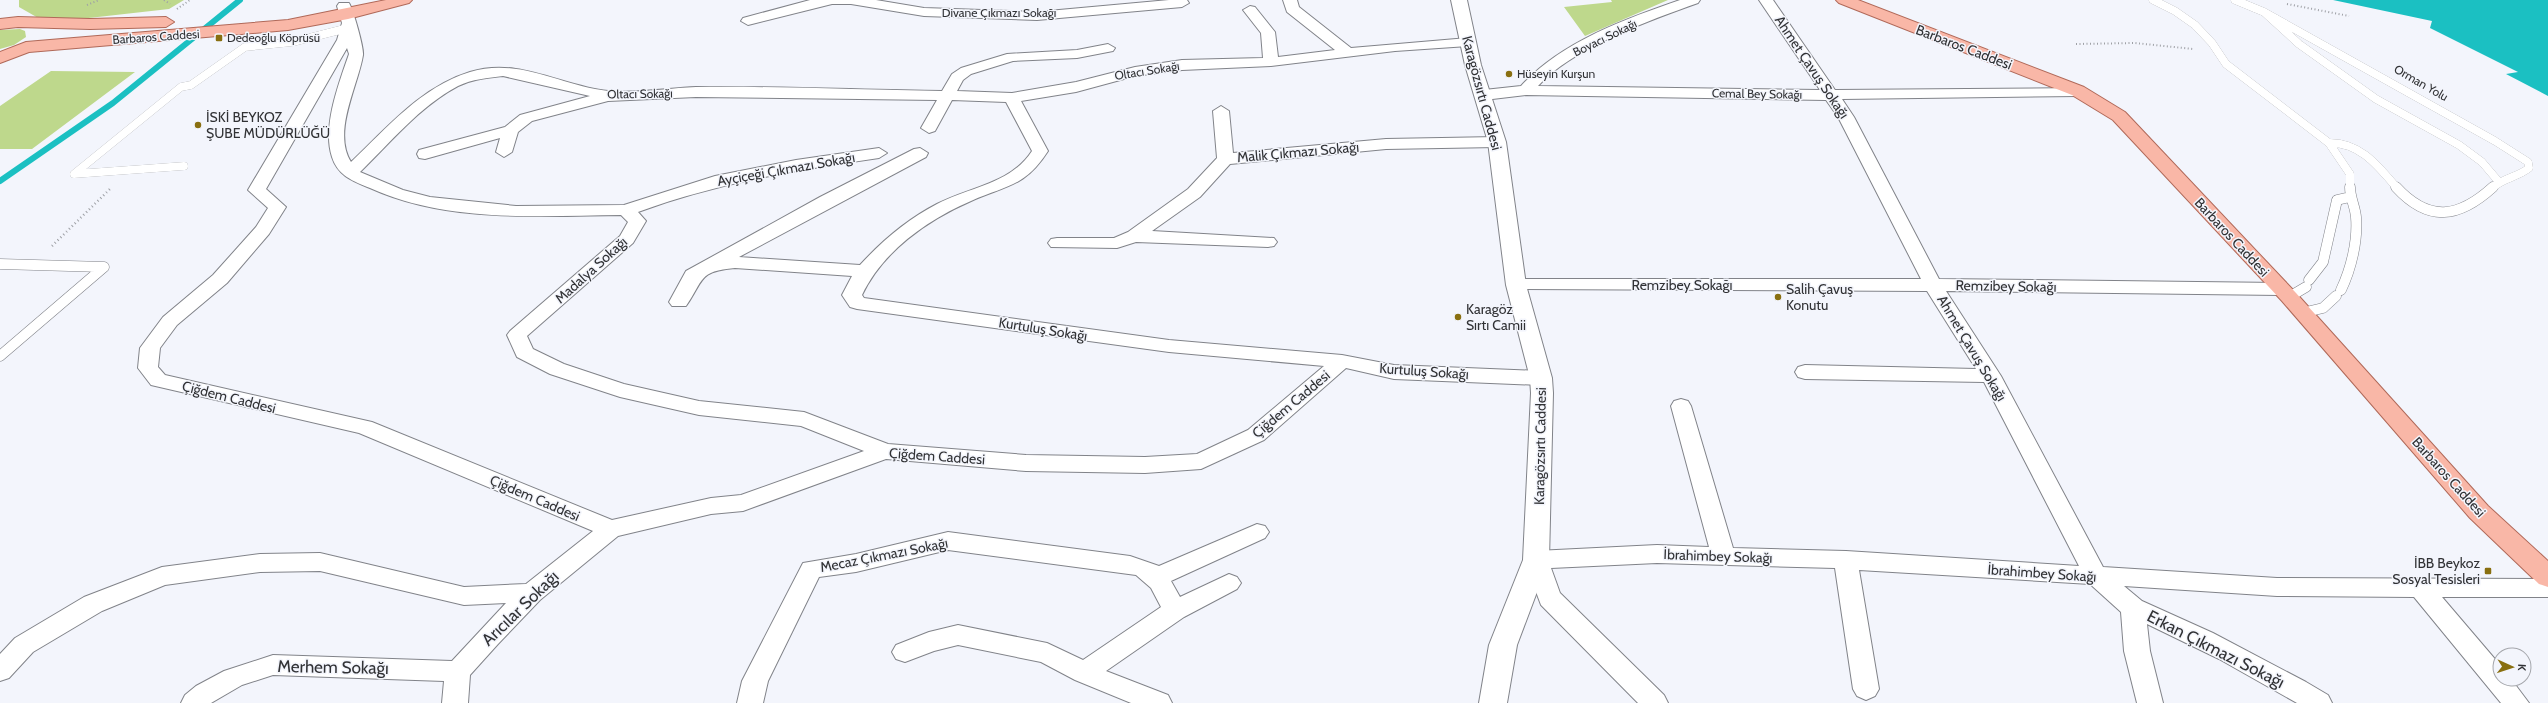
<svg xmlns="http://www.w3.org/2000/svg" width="2548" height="703" font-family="Cabin,sans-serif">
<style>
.green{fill:#bed88c}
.water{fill:#1bc0c2}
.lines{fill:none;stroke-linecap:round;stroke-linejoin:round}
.stream{stroke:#1bc0c2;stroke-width:6}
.service-far1-casing{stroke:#818389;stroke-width:8}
.service-casing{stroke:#818389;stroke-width:11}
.minor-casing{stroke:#818389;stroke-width:2}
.tertiary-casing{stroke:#818389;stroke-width:2}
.primary-casing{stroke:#b06959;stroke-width:2}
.path-far1{stroke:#9ea0a5;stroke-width:2;stroke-dasharray:1 2.5;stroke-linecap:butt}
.path{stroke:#9ea0a5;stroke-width:2.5;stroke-dasharray:1 3;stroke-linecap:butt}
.service-far1{stroke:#fff;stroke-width:8}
.service{stroke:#fff;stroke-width:10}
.minor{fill:#fff;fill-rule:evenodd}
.tertiary{fill:#fff;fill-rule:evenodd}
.primary{fill:#f9b7a7;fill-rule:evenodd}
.poi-dot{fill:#896f10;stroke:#f3f5fc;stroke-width:1.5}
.labels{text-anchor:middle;stroke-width:3;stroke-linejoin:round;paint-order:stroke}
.far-street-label{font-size:12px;fill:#313235;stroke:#f3f5fc}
.far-poi-label{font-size:12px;fill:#313235;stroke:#f3f5fc;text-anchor:start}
.street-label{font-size:14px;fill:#313235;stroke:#f3f5fc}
.poi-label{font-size:14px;fill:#313235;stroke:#f3f5fc;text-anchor:start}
.near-street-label{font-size:17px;fill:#313235;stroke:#f3f5fc}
</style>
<rect width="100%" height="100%" fill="#f3f5fc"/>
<path class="green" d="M19,0H184L169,9L80,19H40L19,7Z
M1611,0H1668L1585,36L1564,7L1612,2Z
M20,29L25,31L26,37L14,45L0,49V30Z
M51,71L135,72L32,149H0V106Z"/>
<path class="water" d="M2333,0H2548V96L2506,74L2518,72L2430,28L2432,21Z"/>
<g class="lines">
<path class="stream" d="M0,181L113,103L240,0"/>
<g class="service-far1-casing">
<path id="service-far1" d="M2153,0L2175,11L2195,25L2212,43L2226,64L2329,143L2350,174V188
M2235,0L2264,12L2299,44L2376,99L2459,145L2482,162L2499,182
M2264,12L2495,141L2528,162L2529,168C2518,177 2503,178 2492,188
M2329,143C2360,142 2378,166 2397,188
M184,166L74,174L181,87L191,85L245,47L293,42L348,28"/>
</g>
<g class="service-casing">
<path id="service" d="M2396,187C2429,223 2459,218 2493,187
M0,264L104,267
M2309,280L2323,262L2337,200L2350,197
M2341,290C2351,269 2358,241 2356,217C2355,206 2350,198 2350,187
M2289,297L2306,287
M2302,313L2323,308L2336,296
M0,356L104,267"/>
</g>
<g class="minor-casing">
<path id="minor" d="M810,0H876L924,8L1037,12L1169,0H1187L1189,3L1182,7L1037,20L924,16L851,4H832L748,25L741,21L743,18Z
M1283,0H1297L1299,7L1351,48L1468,38L1475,42L1468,46L1395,51L1271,66L1182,70L1135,76L1076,92L1021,101L1048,151C1025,187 1007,185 971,201C927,220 883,251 862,295L864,298L1169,340L1342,355L1394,365L1541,371L1548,373L1551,378L1548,383L1541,385L1394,379L1346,368L1264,440L1201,469L1145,473L1026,471L886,459L743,511L711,514L618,536L540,600L498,644L470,675L468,703H442L444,681L273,675L242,685L211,703H181L185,695L196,686L224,671L273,655L452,661L506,603L464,605L320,571L260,572L165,585L102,611L33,652L9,678L0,681V654L15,638L84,597L162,567L260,554L320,553L464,587L526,584L593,531L359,433L151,385L138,368L140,348L163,317L213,275L256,227L268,208L248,190L337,40L342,23L337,6L339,3H349C353,9 364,48 363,55C358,86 332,132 351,162C387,128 421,87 470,72C519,57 561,86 608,91C635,94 668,88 696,87C778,86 860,90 942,91L952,74L961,68L1007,54L1077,50L1108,44L1115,48L1113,51L1077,58L1013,61L971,74L963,80L957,91L1012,93L1076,82L1135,67L1182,60L1263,58L1261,33L1243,10L1250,6L1255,7L1275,32L1278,57L1335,50L1287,12ZM347,48L349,54C339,83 322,127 332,157C338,176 353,181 370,188C447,223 538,216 621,215L628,222L620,236L510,331L507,335L517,357L550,374L620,397L699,415L801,426L864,451L741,495L711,498L612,520L372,422L165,375L158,367L160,348L177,325L227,283L269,234L286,207L266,189ZM503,76L590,96L520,115L505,127L419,150L417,154L419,158L425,159L500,138L496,152L504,157L512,152L518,132L532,121L608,101L696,97L937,100L921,128L929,133L935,131L952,100L1006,102L1032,151C1011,184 969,187 937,204C908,219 882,241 860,265L739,257L926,157L928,153L920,148L914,149L820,197L686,271L669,302L672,306H686C704,280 698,271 735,268L852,276L842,295L850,307L857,309L1169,352L1324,366L1248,430L1197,454L1145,457L1026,455L888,444L804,412L699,401L624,384L564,364L533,349L527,336L633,243L646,221L638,212C717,183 796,170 879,158L887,153L879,148L796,160L715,176L624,205L516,206L430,197L403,190L360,172C390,143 420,106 458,86C472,79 488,78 503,76Z
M1680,0H1700L1698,3C1650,20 1572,48 1538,86L1820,90L1759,0H1773L1835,90L2083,88L2086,91L2078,96L1842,99L1854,117L1939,279L2280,283L2287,285L2289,289L2287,293L2280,295L1946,291L2001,376L2103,567L2277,578L2548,579V597H2442L2500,665V679H2511L2529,703H2501L2414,597L2277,596L2124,586L2142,601L2213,633L2306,682L2328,695L2332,703H2297L2219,659L2147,624L2150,651L2163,703H2137L2124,651L2121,612L2090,584L1859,570L1879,689L1875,696L1866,700L1857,696L1853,689L1835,568L1657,563L1551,568L1560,593L1664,695L1668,703H1638L1541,605L1524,560L1528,554L1536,551L1657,545L1709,547L1671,406L1674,401L1681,399L1688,401L1691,406L1733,548L1846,551L2079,566L1984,382L1805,379L1798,377L1795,372L1798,367L1805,365L1976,369L1927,291L1509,289L1507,285L1509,281L1516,279H1921L1838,117L1826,100L1526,95L1484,100L1476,95L1484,90L1521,86C1561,42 1625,19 1680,0Z
M1221,106L1229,111L1233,153L1386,139L1497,137L1505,142L1497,147L1386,149L1230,164L1200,197L1152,231L1274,238L1277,242L1274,246L1268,247L1136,242L1117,248L1051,247L1048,243L1051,239L1057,238H1114L1128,232L1188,189L1217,158L1213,111Z
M1257,524L1265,526L1269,532L1265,538L1171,581L1180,597L1229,574L1237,577L1241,583L1237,589L1184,617L1106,671L1168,695L1172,703H1131L1075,680L1041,662L958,645L934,651L905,662L896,659L892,652L896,645L929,632L958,625L1047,643L1083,660L1161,607L1151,588L1136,575L948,550L856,572L819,577L768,681L763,703H737L742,681L803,563L856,554L948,532L1130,556L1159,566Z"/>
</g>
<g class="tertiary-casing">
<path id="tertiary" d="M1451,0H1467L1481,65L1506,142L1526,285L1552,378L1553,393L1549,560L1517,645L1507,703H1479L1489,645L1523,560L1531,393L1530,378L1506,285L1488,142L1465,65Z"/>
</g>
<g class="primary-casing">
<path id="primary" d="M386,0H412L409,3L348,19L288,30L29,52L0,63V52L26,42L288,20Z
M1836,0H1858L2084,87L2125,112L2296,293L2488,506L2548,561V587L2539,584L2470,518L2282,301L2113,120L2072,95L1839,3Z
M18,17L90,19L166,17L174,22L166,27L90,29L18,27L0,29V19Z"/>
</g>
<path class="path-far1" d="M164,0L170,4
M2287,4L2349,16
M87,5L99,0
M177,9L190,0
M2076,44L2135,43L2193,49"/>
<path class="path" d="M52,246L111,188"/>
<use href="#service-far1" class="service-far1"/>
<use href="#service" class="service"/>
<use href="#minor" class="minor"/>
<use href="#tertiary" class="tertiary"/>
<use href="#primary" class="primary"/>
</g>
<g class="poi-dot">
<rect x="215" y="34" width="8" height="8" rx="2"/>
<circle cx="1509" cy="74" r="4"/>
<circle cx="198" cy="125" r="4"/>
<circle cx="1778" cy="297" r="4"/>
<circle cx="1458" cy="317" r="4"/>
<rect x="2484" y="567" width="8" height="8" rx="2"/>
</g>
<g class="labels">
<g class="far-street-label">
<text x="999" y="17">Divane Çıkmazı Sokağı</text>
<text transform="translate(156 37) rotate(-4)" y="4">Barbaros Caddesi</text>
<text transform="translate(1605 38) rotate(-26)" y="4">Boyacı Sokağı</text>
<text transform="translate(1147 71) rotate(-9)" y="4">Oltacı Sokağı</text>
<text transform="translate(2421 83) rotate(30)" y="4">Orman Yolu</text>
<text transform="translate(640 94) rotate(-1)" y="4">Oltacı Sokağı</text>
<text transform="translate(1757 94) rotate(1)" y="4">Cemal Bey Sokağı</text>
</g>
<g class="far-poi-label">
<text x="227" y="42">Dedeoğlu Köprüsü</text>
<text x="1517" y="78">Hüseyin Kurşun</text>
</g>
<g class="street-label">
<text transform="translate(1964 47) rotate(21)" y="5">Barbaros Caddesi</text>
<text transform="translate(1812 67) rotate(56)" y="5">Ahmet Çavuş Sokağı</text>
<text transform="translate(1482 93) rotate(75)" y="5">Karagözsırtı Caddesi</text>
<text transform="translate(1298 152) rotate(-5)" y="5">Malik Çıkmazı Sokağı</text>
<text transform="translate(786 169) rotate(-10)" y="5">Ayçiçeği Çıkmazı Sokağı</text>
<text transform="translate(2232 237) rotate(47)" y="5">Barbaros Caddesi</text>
<text transform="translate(591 270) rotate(-42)" y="5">Madalya Sokağı</text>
<text x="1682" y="290">Remzibey Sokağı</text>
<text transform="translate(2006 286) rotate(1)" y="5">Remzibey Sokağı</text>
<text transform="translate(1043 329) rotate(9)" y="5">Kurtuluş Sokağı</text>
<text transform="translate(1972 348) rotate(59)" y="5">Ahmet Çavuş Sokağı</text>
<text transform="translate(1424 371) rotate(4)" y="5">Kurtuluş Sokağı</text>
<text transform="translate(229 397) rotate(14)" y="5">Çiğdem Caddesi</text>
<text transform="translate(1291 404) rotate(-40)" y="5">Çiğdem Caddesi</text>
<text transform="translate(1540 446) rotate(-89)" y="5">Karagözsırtı Caddesi</text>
<text transform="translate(937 456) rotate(4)" y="5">Çiğdem Caddesi</text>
<text transform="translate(2449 477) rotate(48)" y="5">Barbaros Caddesi</text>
<text transform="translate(535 498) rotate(23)" y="5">Çiğdem Caddesi</text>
<text transform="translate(884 555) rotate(-11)" y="5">Mecaz Çıkmazı Sokağı</text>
<text transform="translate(1718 556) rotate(2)" y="5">İbrahimbey Sokağı</text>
<text transform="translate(2042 573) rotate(4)" y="5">İbrahimbey Sokağı</text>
</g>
<g class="poi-label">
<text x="206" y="122">İSKİ BEYKOZ<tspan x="206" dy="16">ŞUBE MÜDÜRLÜĞÜ</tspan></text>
<text x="1786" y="294">Salih Çavuş<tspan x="1786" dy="16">Konutu</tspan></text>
<text x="1466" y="314">Karagöz<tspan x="1466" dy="16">Sırtı Camii</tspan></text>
<text x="2480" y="568" text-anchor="end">İBB Beykoz<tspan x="2480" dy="16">Sosyal Tesisleri</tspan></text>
</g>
<g class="near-street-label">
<text transform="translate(520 608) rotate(-44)" y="6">Arıcılar Sokağı</text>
<text transform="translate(2216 649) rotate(27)" y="6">Erkan Çıkmazı Sokağı</text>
<text transform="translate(333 667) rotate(1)" y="6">Merhem Sokağı</text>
</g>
</g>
<g transform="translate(2512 667) rotate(93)"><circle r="19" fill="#f3f5fc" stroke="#a5a7ac"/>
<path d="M0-3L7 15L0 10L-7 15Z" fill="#896f10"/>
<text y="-6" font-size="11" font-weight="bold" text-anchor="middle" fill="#313235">K</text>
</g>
</svg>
